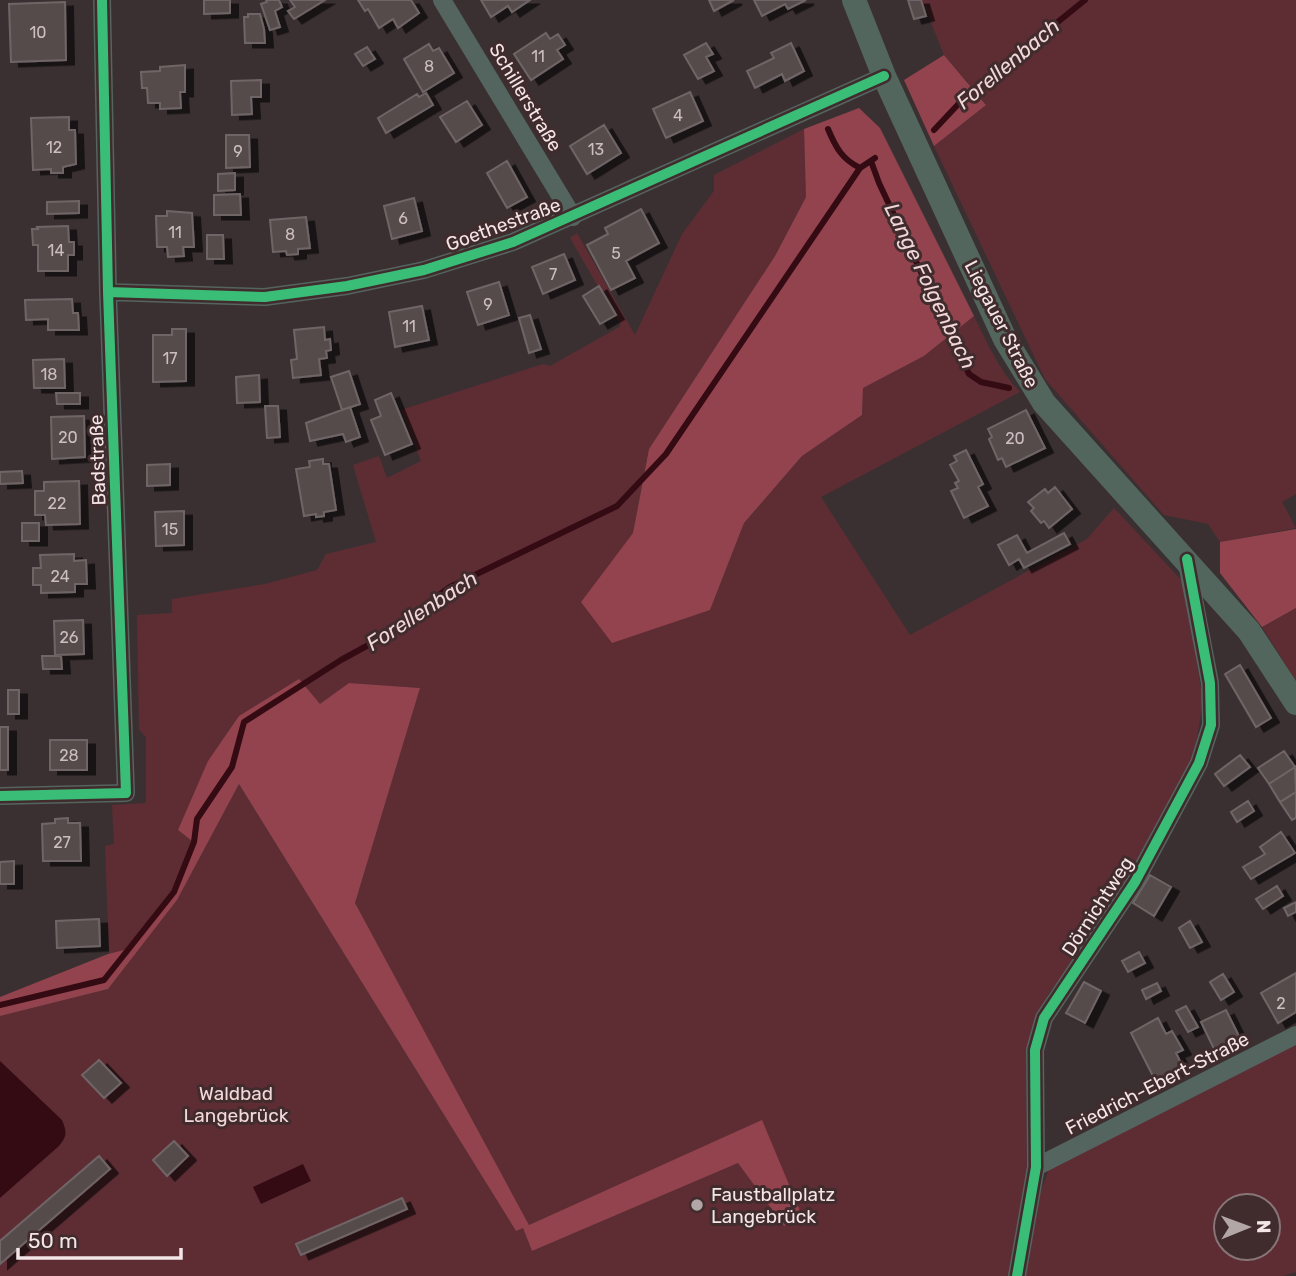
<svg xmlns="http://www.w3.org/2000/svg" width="1296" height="1276" font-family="Rubik,sans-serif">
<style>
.green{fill:#5e2d34;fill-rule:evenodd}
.forest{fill:#93434e}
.water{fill:#350b13}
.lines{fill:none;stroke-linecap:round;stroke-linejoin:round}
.stream{stroke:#350b13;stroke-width:6}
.building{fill:#554b4c;stroke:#706566;stroke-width:2;filter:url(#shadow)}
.minor{stroke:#54645f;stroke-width:18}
.secondary{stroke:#52665e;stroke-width:24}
.cycleway-casing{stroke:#402b2d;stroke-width:15}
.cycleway{stroke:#3abd76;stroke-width:10}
.poi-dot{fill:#b3a6a7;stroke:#402b2d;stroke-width:2.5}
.labels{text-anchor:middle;stroke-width:6;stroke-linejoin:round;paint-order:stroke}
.number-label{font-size:16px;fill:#ccbec0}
.street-label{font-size:19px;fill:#f4e5e6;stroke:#402b2d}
.park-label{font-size:19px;fill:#f3d8d9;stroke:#402b2d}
.poi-label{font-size:19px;fill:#f4e5e6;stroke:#402b2d;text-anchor:start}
.water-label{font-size:21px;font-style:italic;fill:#f2d7d9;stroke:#402b2d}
</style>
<defs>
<filter id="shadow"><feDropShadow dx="8" dy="4.5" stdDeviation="0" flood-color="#0009"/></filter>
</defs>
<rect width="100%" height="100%" fill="#3b3031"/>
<path class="green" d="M922,0H1296V494L1282,502L1296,528L1220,542L1208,524L1164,515L1045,379L934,146L986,104L944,55Z
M804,129L806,197L775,256L649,449L633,533L581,602L710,610L744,523L802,456L862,415L863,388L924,356L974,316C987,342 999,371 1020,392L821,497L910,635L1087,539L1114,508L1184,583L1203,701L1194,757L1114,909L1049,993L1026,1053L1027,1180L1009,1276H0V1016L108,989L177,900L239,784L516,1231L523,1228L532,1251L738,1163L784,1225L762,1121L529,1225L355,903L420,688L349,683L178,830L192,841L173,890L124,950L109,954L105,846L114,844L112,805L146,803V737L139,730L137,615L172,613V599L265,584L317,570L326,554L376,542L353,465L379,456L387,478L421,461L401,410L543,364L550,366L621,326L570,238L577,233L635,335L682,234L714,191V175Z
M1296,608V681L1262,627Z
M1296,1044V1272L1283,1276H1023L1039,1196L1049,1169ZM1226,1206H1268V1248H1226Z"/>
<path class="forest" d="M944,55L986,105L934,146L904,80Z
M859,108L880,128L974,316L924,356L863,388L862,415L802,456L744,523L710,610L612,643L581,602L633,533L649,449L775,256L806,197L804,129Z
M1296,529V608L1262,627L1220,573V542Z
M299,679L320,704L349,683L420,688L355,903L529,1225L762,1120L803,1218L784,1226L738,1163L532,1251L523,1228L516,1231L239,784L177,900L108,989L0,1016V997L108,954L124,950L173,890L192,841L178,830L208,761L239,716Z"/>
<path class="water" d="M0,1061L62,1120C67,1132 67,1136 59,1146L0,1198Z
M303,1164L311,1181L261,1204L253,1187Z"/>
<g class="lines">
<path class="stream" d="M828,129C836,148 842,159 860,168
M934,130L965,97L1085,0
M871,161L879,183L969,374L981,382L1009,388
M0,1005L104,980L174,892L194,842L197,819L232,767L244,722L341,660L383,637L450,587L617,506L666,454L860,168L875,158"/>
</g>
<path class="building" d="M204,0H230V13L204,14Z
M266,0H279L282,7L275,11L280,27L270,30L261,4L267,2Z
M290,0H325L294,19L288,11L295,7Z
M358,0H411L419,13L398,28L393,19L379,28L368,9L365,11Z
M481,0H530L512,12L508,6L491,17Z
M709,0H734L714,11Z
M754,0H806L788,9L785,4L762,16Z
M908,0H921L926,16L914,19Z
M65,2L66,60L11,62L9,4Z
M248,14H260L264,29L265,43H245L244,17H248Z
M546,33L550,39L558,34L565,45L557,50L563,59L531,80L514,54Z
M706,43L713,54L706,57L714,71L698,79L684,55Z
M791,43L804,71L785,81L782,74L755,88L747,71L774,58L771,53Z
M429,44L433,51L439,48L454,73L423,92L404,59Z
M367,47L375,59L363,66L355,54Z
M185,65V92H180L181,108L160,109V103H148L147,88H142L141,72L160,71V67Z
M261,80V97H251L252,114L232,115L231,81Z
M690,92L703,121L666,138L653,109Z
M426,93L433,105L386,133L378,118L417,94L419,97Z
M467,101L482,125L456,142L440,117Z
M69,117V130H75L76,164L63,167V173H51V169L33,170L31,118Z
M604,125L621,153L587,174L570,146Z
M226,135H249L250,167L226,168Z
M507,161L527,197L507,208L487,173Z
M235,173V190L218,191V174Z
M240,194L241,215H214V195Z
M414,198L422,231L392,239L384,206Z
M79,201V213L47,214V202Z
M641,209L659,243L626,261L635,278L611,290L587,245L608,234L605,228Z
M167,211L192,213L194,247H183L184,256L168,257L167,247H157L156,216H167Z
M306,217L310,248L298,249V254L287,255L286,251L273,252L270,220Z
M68,226L69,242H74V255H68V271H38V245H33L32,229H38L37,227Z
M207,235H223L224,259H207Z
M564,254L575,280L543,294L532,267Z
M499,282L509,315L478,325L467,292Z
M599,286L616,315L600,324L583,296Z
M72,299L73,313H78L79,330H48V319L26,320L25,300Z
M422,306L429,340L395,347L389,312Z
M530,315L541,349L529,353L519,318Z
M324,327L325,340L330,339L331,350L326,351L327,358L319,359L321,375L293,378L291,360L297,359L294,330Z
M172,329H186V381L153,382V335H172Z
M64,359L65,388H34L33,360Z
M349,371L360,404L342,410L331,377Z
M259,375L260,402L237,403L236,377Z
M56,393H80V404H57Z
M391,393L412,444L385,455L371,420L381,416L375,400Z
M265,406H278L280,437L267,438Z
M350,407L360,437L346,442L343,434L310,441L306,423Z
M1026,410L1045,448L1006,467L1002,458L998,460L989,439L992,437L988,429Z
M84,416L85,457L52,459L51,417Z
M966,450L983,484L978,487L988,506L964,518L951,491L958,488L955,483L959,481L950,465L957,461L954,456Z
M323,459V464H329L336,510L324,512V516L316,517V514L304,516L296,469L310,467L309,461Z
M170,464V485L147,486V465Z
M22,471L23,483L0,484V472Z
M79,481L80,524L46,525L45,515H35V491H44V482Z
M1055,487L1072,509L1049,528L1044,521L1041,523L1031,511L1034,508L1028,502L1045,489L1048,493Z
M184,511V545L156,546L155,512Z
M22,523H39V541H22Z
M1064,533L1070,544L1024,568L1019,559L1009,565L998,545L1017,535L1027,553Z
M74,554V561L86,560L87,584H75V592L41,593V585H33V568H41L40,555Z
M83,620L84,654L55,655L54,621Z
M42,656H61L62,669H43Z
M1240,665L1271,718L1256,727L1225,674Z
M8,690H19V714H8Z
M0,727H8V770H0Z
M50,740H87V770H50Z
M1284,751L1295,767L1269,784L1258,768Z
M1240,755L1250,767L1224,786L1215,774Z
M1295,767L1296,792L1280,802L1269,784Z
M1296,792V818L1292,820L1280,802Z
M1248,801L1254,811L1237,822L1231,812Z
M68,818V823H80L81,861H43L42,824L55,823V819Z
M1281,832L1295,853L1251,879L1243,867L1265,854L1260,847Z
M14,861V884H0V862Z
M1150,875L1171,887L1154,916L1133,903Z
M1277,886L1283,896L1263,909L1256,899Z
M1296,902V912L1288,916L1284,908Z
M99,919L100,946L57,948L56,921Z
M1190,921L1202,942L1190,948L1179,928Z
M1139,952L1145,963L1128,972L1122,961Z
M1296,973V1012L1278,1023L1261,993Z
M1223,974L1234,992L1221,1000L1210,982Z
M1084,982L1101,991L1085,1023L1066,1013Z
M1157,983L1161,991L1146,999L1142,990Z
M1186,1006L1198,1027L1188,1032L1176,1011Z
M1226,1010L1239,1036L1214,1049L1201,1022Z
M1158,1018L1166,1034L1172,1031L1183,1050L1176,1053L1183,1067L1156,1082L1131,1033Z
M99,1060L121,1083L104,1098L82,1075Z
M174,1141L188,1156L167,1176L153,1160Z
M99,1156L110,1169L0,1264V1241Z
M402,1198L407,1209L301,1255L296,1244Z"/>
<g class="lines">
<path class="minor" d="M442,0L573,217
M108,292L265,297L347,286L424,270L513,242L884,76
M0,796L126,793L108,292L102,0
M1036,1167L1296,1035
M1017,1276L1036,1167L1035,1050L1044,1018L1135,882L1199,763L1211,725L1210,683L1187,563"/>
<path class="secondary" d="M854,0L884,76L1005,339L1044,403L1249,631L1296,703"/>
<g class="cycleway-casing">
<path id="cycleway" d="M108,292L265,297L347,286L424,270L513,242L884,76
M0,796L126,793L108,292L102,0
M1017,1276L1036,1167L1035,1050L1044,1018L1135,882L1199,763L1211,725L1210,683L1187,559"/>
</g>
<use href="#cycleway" class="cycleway"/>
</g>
<circle class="poi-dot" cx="697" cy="1205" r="7"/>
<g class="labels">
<g class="number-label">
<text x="38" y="38">10</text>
<text x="538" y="62">11</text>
<text x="429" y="72">8</text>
<text x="678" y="121">4</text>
<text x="54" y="153">12</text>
<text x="596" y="155">13</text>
<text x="238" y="157">9</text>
<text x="403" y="224">6</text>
<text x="175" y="238">11</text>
<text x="290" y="240">8</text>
<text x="56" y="256">14</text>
<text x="616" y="259">5</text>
<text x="553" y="280">7</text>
<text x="488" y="310">9</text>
<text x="409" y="332">11</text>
<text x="170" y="364">17</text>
<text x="49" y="380">18</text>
<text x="68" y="443">20</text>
<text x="1015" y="444">20</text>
<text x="57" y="509">22</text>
<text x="170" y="535">15</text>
<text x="60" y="582">24</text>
<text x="69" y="643">26</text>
<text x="69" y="761">28</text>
<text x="62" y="848">27</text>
<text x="1281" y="1009">2</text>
</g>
<g class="street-label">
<text transform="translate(526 97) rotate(59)" y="7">Schillerstraße</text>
<text transform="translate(503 224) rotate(-20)" y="7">Goethestraße</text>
<text transform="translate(1002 324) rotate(63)" y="7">Liegauer Straße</text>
<text transform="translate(97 460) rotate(-92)" y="7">Badstraße</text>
<text transform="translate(1097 906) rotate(-57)" y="7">Dörnichtweg</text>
<text transform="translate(1157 1083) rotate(-27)" y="7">Friedrich-Ebert-Straße</text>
</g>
<g class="park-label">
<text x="236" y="1100">Waldbad<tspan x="236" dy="22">Langebrück</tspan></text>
</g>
<g class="poi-label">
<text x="711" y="1201">Faustballplatz<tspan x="711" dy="22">Langebrück</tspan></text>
</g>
<g class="water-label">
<text transform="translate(1008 64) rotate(-40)" y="7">Forellenbach</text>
<text transform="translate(930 286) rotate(64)" y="7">Lange Folgenbach</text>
<text transform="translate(422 611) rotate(-33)" y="7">Forellenbach</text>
</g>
</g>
<g transform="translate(1247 1227) rotate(89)"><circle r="33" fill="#402b2d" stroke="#887577" stroke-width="2"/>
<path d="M0-5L12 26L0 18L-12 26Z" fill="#b3a6a7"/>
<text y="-10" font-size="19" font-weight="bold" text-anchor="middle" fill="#f4e5e6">N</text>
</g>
<path d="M18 1248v10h163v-10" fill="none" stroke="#f4e5e6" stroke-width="3.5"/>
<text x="28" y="1248" font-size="21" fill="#f4e5e6" stroke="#402b2d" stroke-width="5" paint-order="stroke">50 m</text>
</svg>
